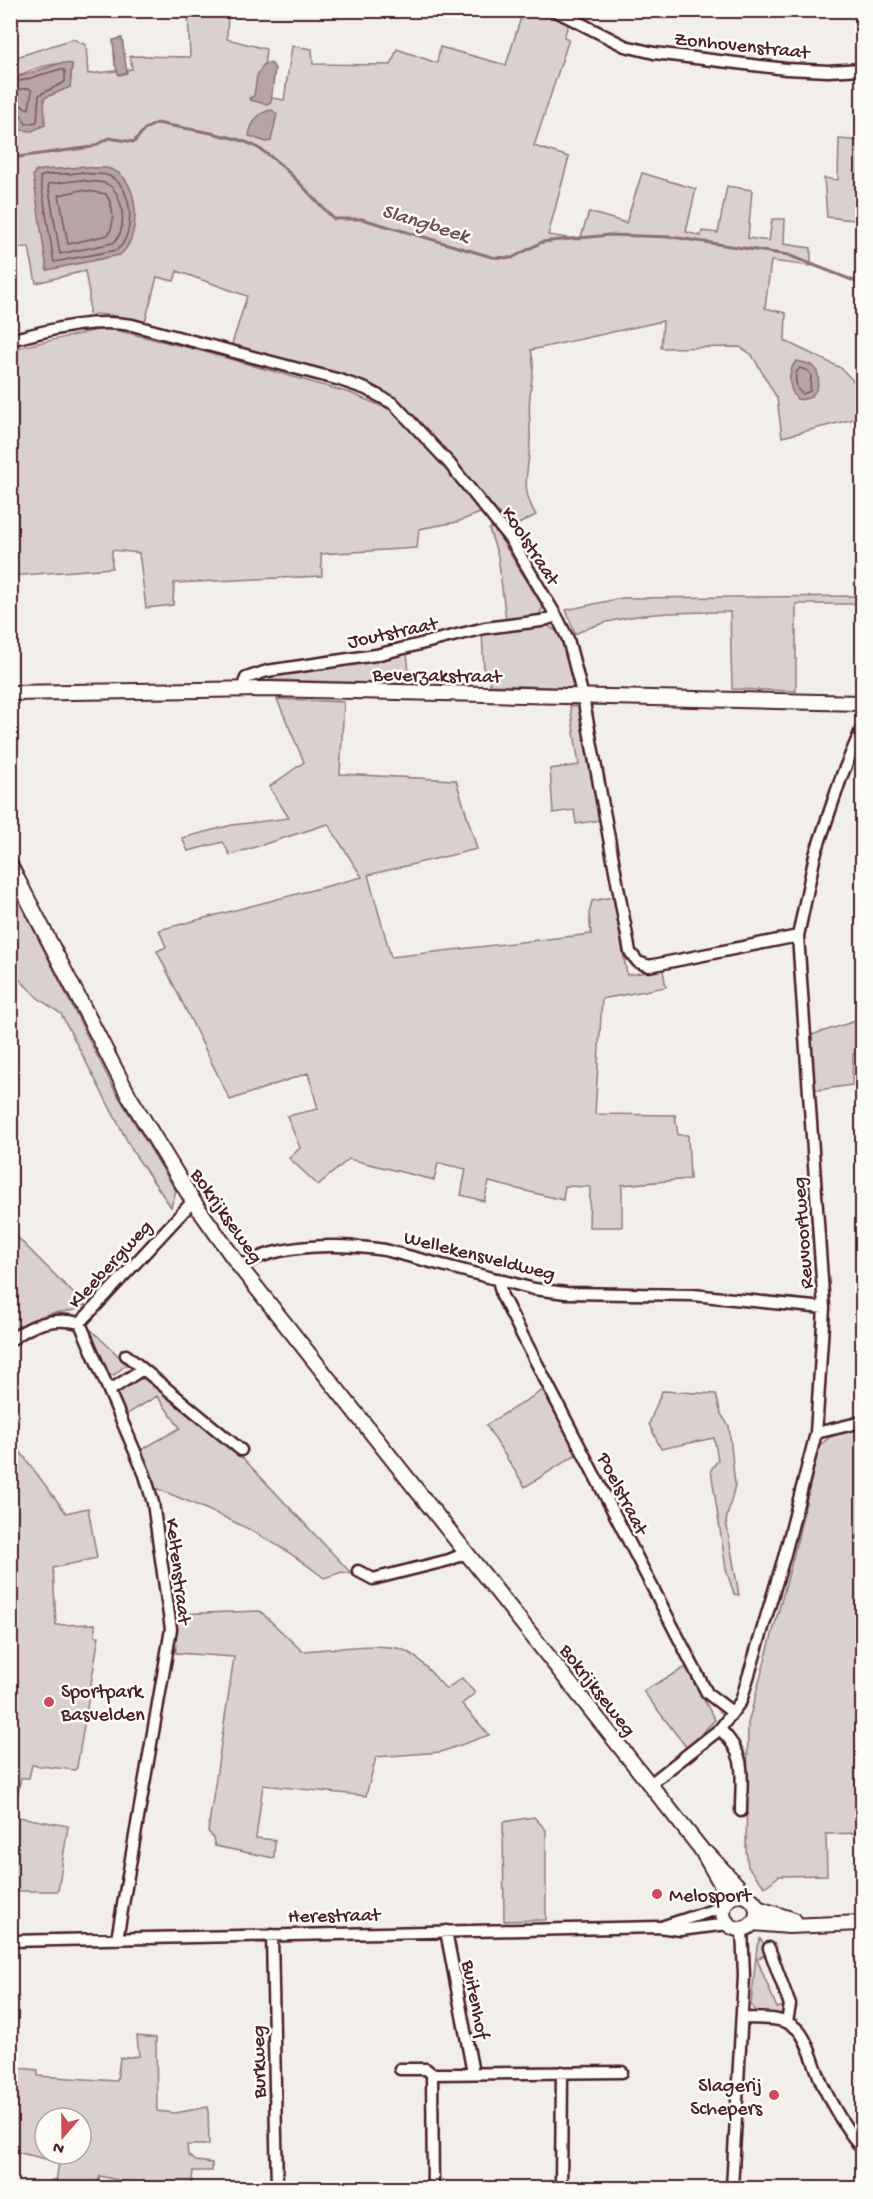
<svg xmlns="http://www.w3.org/2000/svg" width="873" height="2199" font-family="'Gochi Hand',sans-serif">
<style>
.green{fill:#d9d0cf;stroke:#92787d;stroke-width:1.5;fill-rule:evenodd}
.water{fill:#b7a5a6;stroke:#8b6f75;stroke-width:1.5}
.lines{fill:none;stroke-linecap:round;stroke-linejoin:round}
.shore{stroke:#76555c;stroke-width:1.5}
.stream{stroke:#8b6f75;stroke-width:3}
.minor-casing{stroke:#4a1f2b;stroke-width:15}
.tertiary-casing{stroke:#4a1f2b;stroke-width:18}
.minor{stroke:#fdfcf7;stroke-width:10}
.tertiary{stroke:#fdfcf7;stroke-width:14}
.poi-dot{fill:#d1495b;stroke:#fdfcf7;stroke-width:2}
.labels{text-anchor:middle;stroke-width:5;stroke-linejoin:round;paint-order:stroke}
.street-label{font-size:20px;fill:#4a1f2b;stroke:#fdfcf7}
.poi-label{font-size:20px;fill:#4a1f2b;stroke:#fdfcf7;text-anchor:start}
.water-label{font-size:21px;font-style:italic;fill:#704e56;stroke:#fdfcf7}
</style>
<rect width="100%" height="100%" fill="#f2efeb"/>
<filter id="ink" filterUnits="userSpaceOnUse"><feTurbulence type="fractalNoise" baseFrequency=".0167" numOctaves="2"/><feDisplacementMap in="SourceGraphic" scale="12" xChannelSelector="R" yChannelSelector="G"/><feConvolveMatrix kernelMatrix="1 2 1 2 8 2 1 2 1" color-interpolation-filters="sRGB"/></filter>
<g filter="url(#ink)">
<path class="green" d="M188,11H228L227,39L266,49L261,96L284,100L292,46L312,49L313,64L391,65L397,49L437,63L440,47L506,65L523,11H543L569,23L564,37L569,39L534,146L569,157L548,235L580,240L589,212L626,223L642,173L696,189L686,232L701,236L702,231L718,233L727,186L752,190L748,238L769,241L772,219H785L784,244L811,248V266L771,261L765,308L786,313L785,341L841,368L862,390V417L782,437L777,398L752,355L740,347L661,348L663,321L531,350C536,371 531,376 530,396C528,411 531,427 530,443C529,472 519,487 536,515L511,528L403,404L364,382L232,344L247,296L177,271L174,281L157,277L145,322L110,315L89,314V293L85,271L36,283L29,247L11,249V113L18,119L44,98L70,87L72,65C52,60 28,71 11,79L10,59L73,39L86,45L88,74L132,69L130,56L190,57Z
M839,139L862,141V221L827,217L824,178L838,180Z
M107,328L198,350L350,393L391,410L435,455L483,512L457,522L419,529L417,548L321,554L322,576L174,583L173,605L146,608L139,553L112,550V568L11,576V349Z
M494,528L543,607L539,615L528,619L506,620L498,556L489,529Z
M862,596V604H796V691L732,689L730,612C680,612 621,611 575,634L566,610L622,598Z
M536,625H547L561,634L578,688L490,685L489,672H484L482,633Z
M407,652L410,684L272,680L268,678L269,675Z
M277,699L344,702L340,774L456,780L477,849L368,875L391,957L591,934L589,914L592,901L613,897L627,975L663,970L666,987L602,999L595,1114L675,1115L678,1135H688L690,1179L622,1185V1227H589L590,1187L565,1186L563,1200L489,1182L484,1201L461,1195L466,1169L438,1163L434,1180L349,1159L318,1185L289,1158L300,1148L287,1116L318,1109L308,1073L230,1100L157,951L166,947L159,930L362,877L328,824L230,855L223,842L188,851L182,838L232,825L289,818L269,787L304,762Z
M570,706H580L601,820L576,824L574,810L553,813L550,769L579,765Z
M11,885L114,1089L176,1191L171,1207L133,1152L61,1014L38,998L16,976L11,978Z
M862,1019V1053L853,1054L852,1085L818,1090L813,1088L808,1036Z
M10,1230L85,1305C72,1314 63,1310 49,1314C35,1318 21,1326 11,1335Z
M87,1326L127,1364L114,1375L107,1374Z
M146,1378L240,1455L352,1574L342,1572L324,1578C272,1536 218,1513 155,1488L139,1451L180,1428L157,1396L124,1416L116,1399C122,1386 132,1380 146,1378Z
M543,1390L577,1454L525,1487L486,1425Z
M662,1391L716,1394L721,1414L729,1426L735,1485L726,1521L739,1595L734,1594L726,1569L711,1470L718,1460L714,1438L661,1449L649,1424Z
M862,1427V1833L826,1834L827,1875L779,1876L765,1887L748,1867L746,1850L748,1723L794,1554L819,1446L830,1437Z
M10,1438L66,1513L88,1508L97,1558L53,1568L56,1625L95,1624V1636H99L77,1767L75,1770L32,1765L29,1778H21L13,1816L68,1826L58,1891H11Z
M260,1611L302,1651C327,1650 379,1642 401,1649C418,1654 434,1677 446,1689L462,1678L475,1693L462,1704L489,1735L441,1752L376,1757L366,1796L263,1785L256,1838L275,1840L274,1858L215,1846L213,1838L208,1831L234,1657L176,1653L174,1614Z
M686,1667L715,1720L687,1748L643,1691Z
M534,1817L546,1830V1920L504,1921L503,1822Z
M760,1939L768,1948L766,1954L757,1959L777,2008L786,2005L781,2014L757,2012L751,2005L757,1946Z
M137,2036L156,2038L157,2111L175,2113L208,2107L209,2145H187L188,2155L196,2161L212,2163V2171H193L191,2188H132L121,2181L100,2176L96,2188H55L59,2162L16,2152L11,2188V2067L38,2070V2076L117,2081L120,2058L139,2056ZM45,2118H81V2154H45Z"/>
<path class="water" d="M122,38L127,73L119,75L115,65L113,40Z
M61,63L72,64L70,87L44,98L45,125L32,131L20,130L17,119L11,113V79Z
M267,63L272,64L275,69L271,102L267,104L250,100L249,98L254,96L257,76L263,65Z
M272,110L277,114L271,141L266,142L249,136C251,123 258,112 272,110Z
M82,166C92,170 100,166 110,169C141,177 142,238 120,255L47,270L33,175L36,171C52,167 66,171 82,166Z
M796,361C800,362 807,363 811,365C826,374 817,404 797,399C788,388 787,372 796,361Z"/>
<g class="lines">
<path class="shore" d="M10,84L61,69L65,71V82L39,95L37,122L26,124L21,115L10,109
M10,91L29,88L32,91L29,109L10,101
M82,172C91,176 101,172 109,176C134,186 136,235 117,250L54,262L40,177C49,172 68,176 82,172Z
M81,180C90,183 102,180 109,185C124,195 128,232 113,243L60,254L48,184Z
M81,190L106,194C113,205 116,223 108,235L68,244L59,195Z
M800,368L808,371L811,375L810,391L803,394L798,390C796,383 793,373 800,368Z"/>
<path class="stream" d="M10,158L92,147L109,138L134,142L145,129L157,123C185,129 216,132 243,141C275,151 310,196 334,219H362L492,257L512,258L542,242L609,235L672,237L788,255L862,284"/>
<g class="minor-casing">
<path id="minor" d="M554,10L625,46L654,53L786,69L828,71L862,69
M10,340C51,330 90,318 132,325L340,380L366,389L394,404L449,463L511,540L558,619L568,639L583,697L630,952L638,962L649,966L798,936
M242,689L246,678L267,671L376,655L485,628L541,621L556,616
M240,1267C278,1242 342,1244 385,1250L534,1289L566,1293L693,1295L824,1308
M498,1279L502,1296L707,1693L732,1712
M80,1323L145,1475L153,1503L171,1629L117,1939
M10,1341C32,1323 54,1317 80,1323L193,1201
M126,1355L241,1450
M109,1391L141,1370
M816,1433L862,1422
M358,1571L373,1579L449,1560L466,1553
M720,1729C748,1757 741,1773 741,1811
M649,1785L720,1729L741,1701L785,1554L816,1433L824,1308L798,936L815,855L842,775L862,728
M664,1926L723,1907
M446,1931L473,2073
M272,1935L277,2188
M10,1941L659,1927L680,1930L728,1924
M769,1948L790,2005L787,2022
M742,2018C759,2019 782,2016 796,2028C808,2037 816,2072 823,2086C833,2108 847,2130 862,2149
M400,2069H426L432,2074
M433,2188L432,2074L622,2072
M561,2188L562,2072
M732,2188L744,1976L742,1929"/>
</g>
<g class="tertiary-casing">
<path id="tertiary" d="M10,693L268,689L862,703
M10,865L129,1096L193,1201L240,1267L701,1849L729,1898
M708,1854L746,1895
M723 1912a17 17 0 1 1 34 0a17 17 0 1 1-34 0Z
M757,1908L794,1920
M753,1923L789,1926L862,1923"/>
</g>
<use href="#minor" class="minor"/>
<use href="#tertiary" class="tertiary"/>
</g>
</g>
<g class="poi-dot">
<circle cx="49" cy="1702" r="6"/>
<circle cx="657" cy="1894" r="6"/>
<circle cx="774" cy="2095" r="6"/>
</g>
<g class="labels">
<g class="street-label">
<text transform="translate(742 44) rotate(6)" y="7">Zonhovenstraat</text>
<text transform="translate(532 545) rotate(57)" y="7">Koolstraat</text>
<text transform="translate(392 631) rotate(-12)" y="7">Joutstraat</text>
<text transform="translate(437 674) rotate(1)" y="7">Beverzakstraat</text>
<text transform="translate(228 1215) rotate(55)" y="7">Bokrijkseweg</text>
<text transform="translate(801 1233) rotate(-94)" y="7">Reuvoortweg</text>
<text transform="translate(480 1254) rotate(14)" y="7">Wellekensveldweg</text>
<text transform="translate(109 1263) rotate(-47)" y="7">Kleebergweg</text>
<text transform="translate(624 1493) rotate(63)" y="7">Poelstraat</text>
<text transform="translate(180 1571) rotate(83)" y="7">Keltenstraat</text>
<text transform="translate(599 1689) rotate(52)" y="7">Bokrijkseweg</text>
<text transform="translate(334 1914) rotate(-1)" y="7">Herestraat</text>
<text transform="translate(477 1999) rotate(79)" y="7">Buitenhof</text>
<text transform="translate(257 2062) rotate(-91)" y="7">Burkweg</text>
</g>
<g class="poi-label">
<text x="61" y="1697">Sportpark<tspan x="61" dy="23">Basvelden</tspan></text>
<text x="669" y="1901">Melosport</text>
<text x="762" y="2091" text-anchor="end">Slagerij<tspan x="762" dy="23">Schepers</tspan></text>
</g>
<g class="water-label">
<text transform="translate(426 222) rotate(17)" y="7">Slangbeek</text>
</g>
</g>
<rect width="873" height="2199" fill="none" stroke="#fdfcf7" stroke-width="36"/>
<rect x="18" y="18" width="837" height="2163" fill="none" stroke="#4a1f2b" stroke-width="2" filter="url(#ink)"/>
<g transform="translate(63 2136) rotate(200)"><circle r="28" fill="#fdfcf7" stroke="#b5a4a5" stroke-width="1.5"/>
<path d="M0-4.5L10 22L0 15L-10 22Z" fill="#d1495b"/>
<text y="-9" font-size="16" font-weight="bold" text-anchor="middle" fill="#4a1f2b">N</text>
</g>
</svg>
